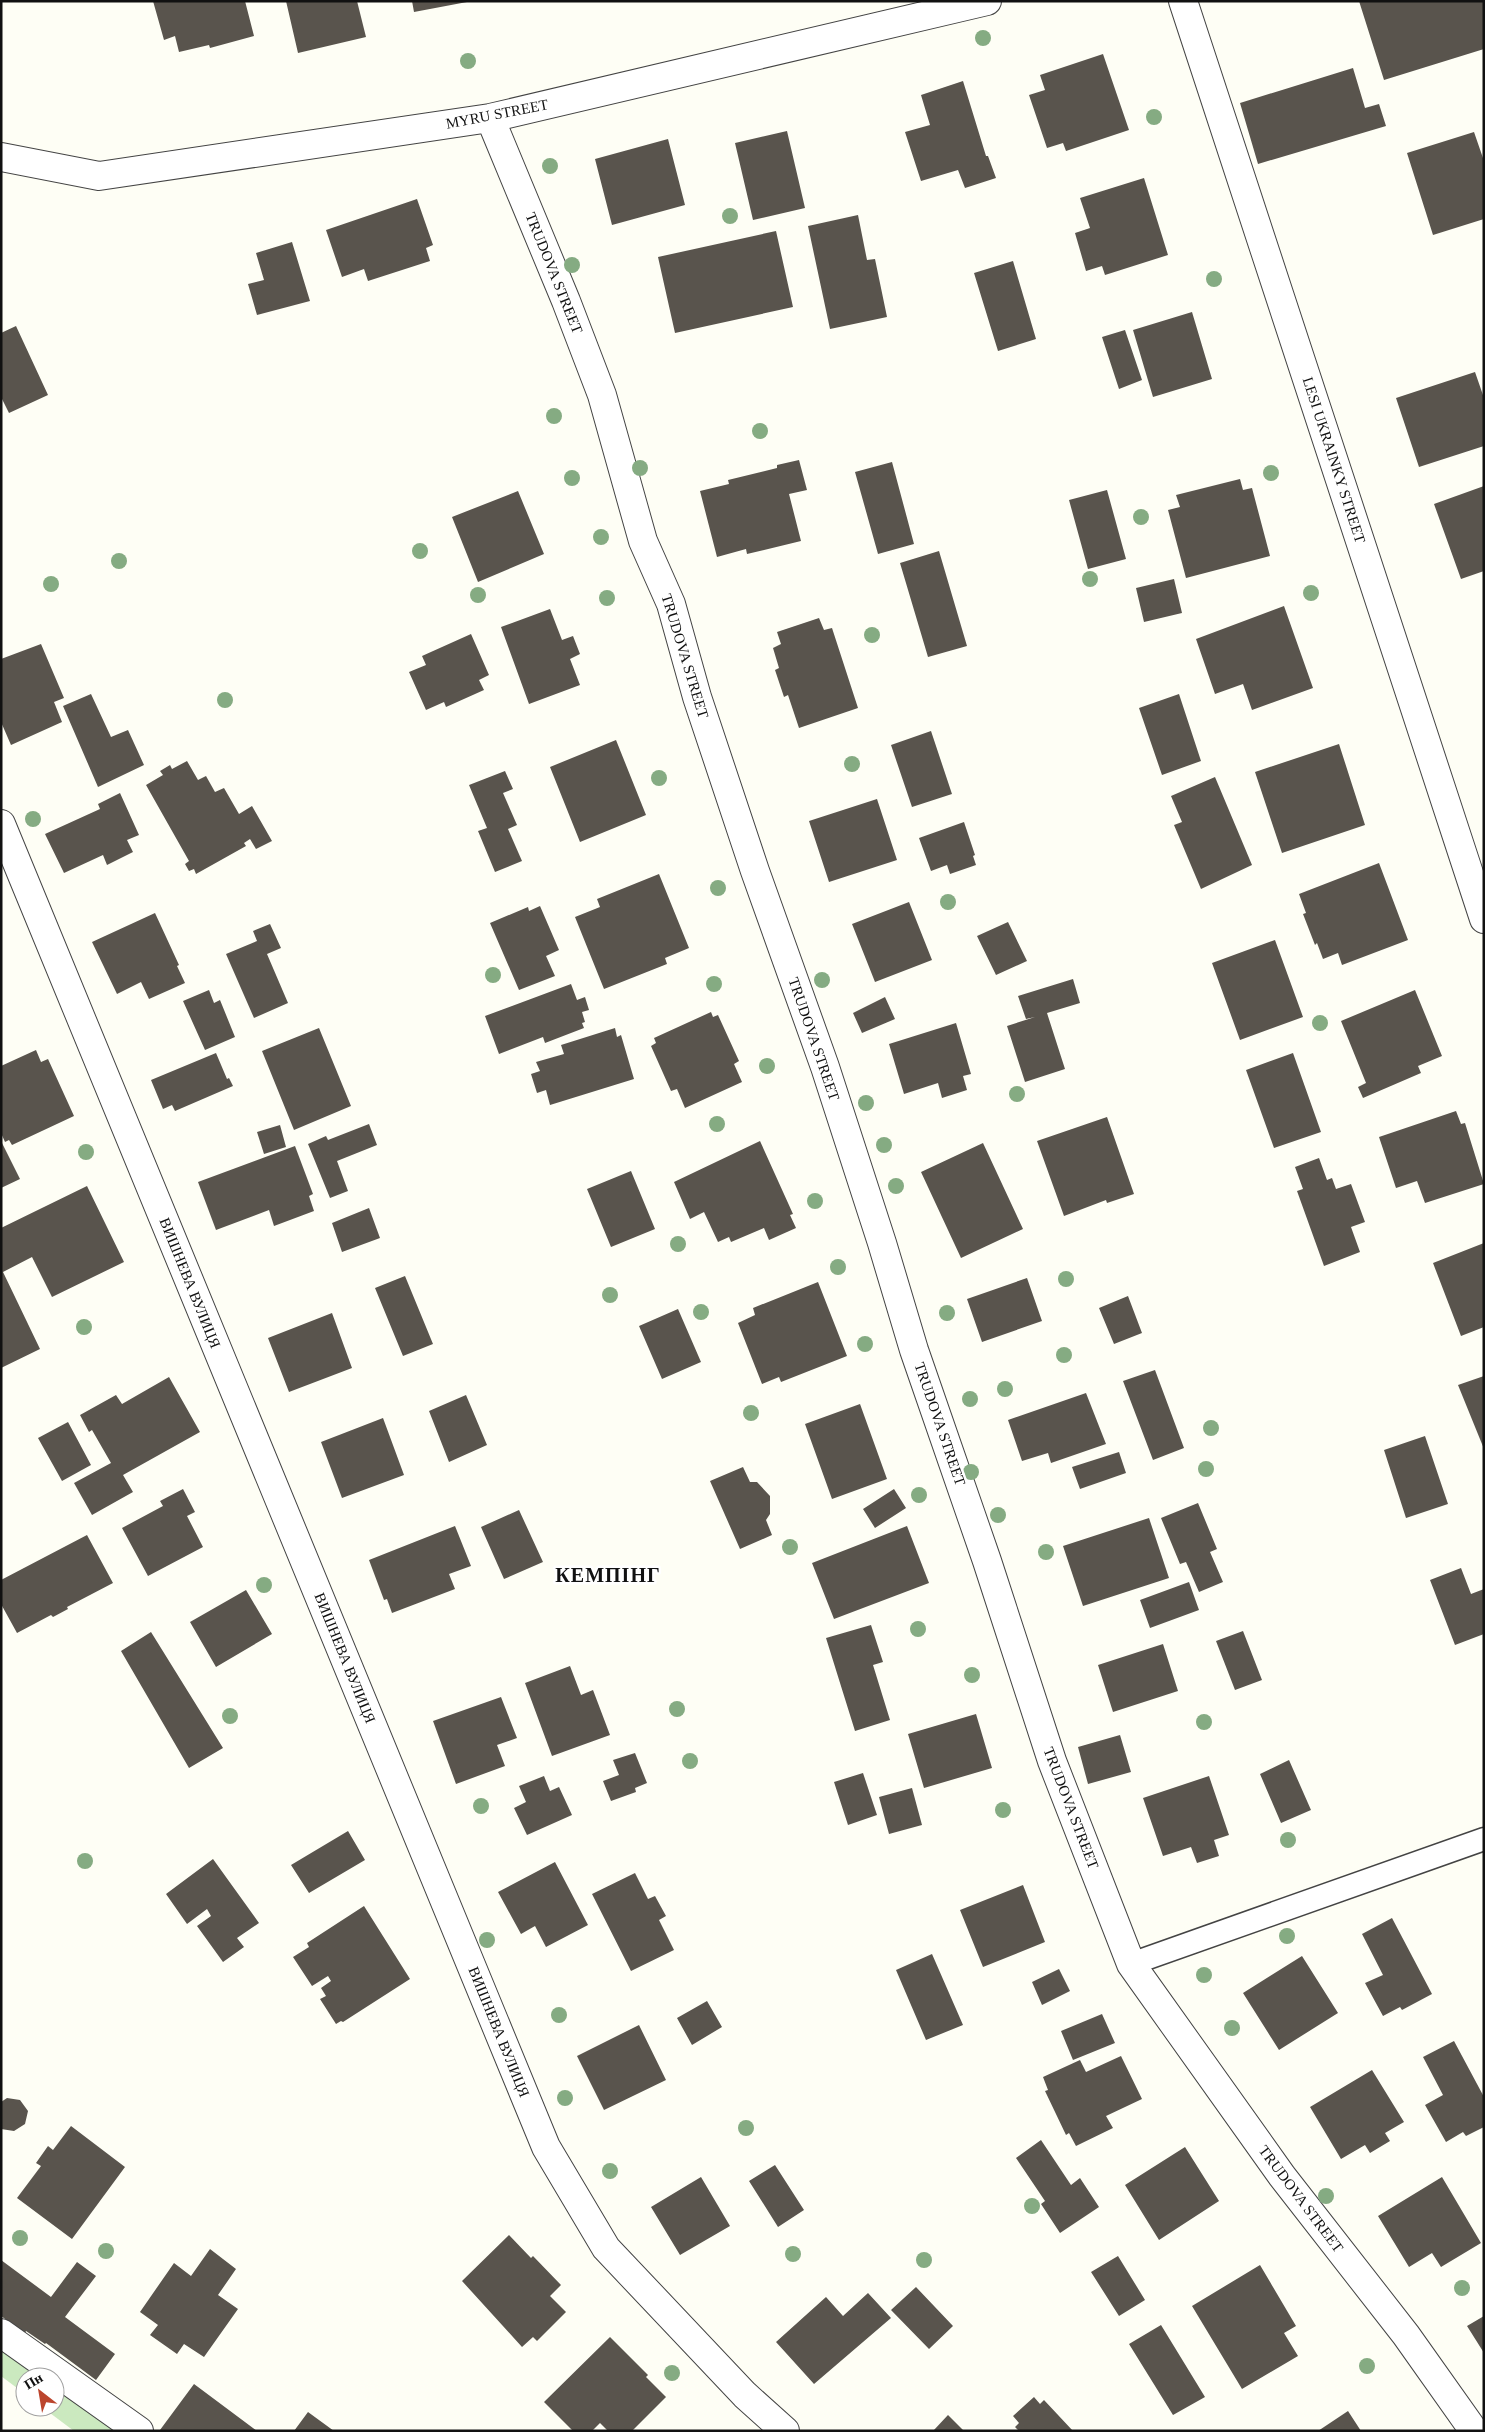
<svg xmlns="http://www.w3.org/2000/svg" width="1485" height="2432" font-family="'Times New Roman',serif">
<style>
.green{fill:#cbe9bf}
.building{fill:#59544d}
.lines{fill:none;stroke-linecap:round;stroke-linejoin:round}
.lane-casing{stroke:#444;stroke-width:25}
.street-casing{stroke:#444;stroke-width:30}
.lane{stroke:#fff;stroke-width:22}
.street{stroke:#fff;stroke-width:28}
.tree{fill:#85ab82}
.labels{text-anchor:middle;stroke-width:5;stroke-linejoin:round;paint-order:stroke}
.street-label{font-size:15px;fill:#111;stroke:#fff}
.district-label{font-size:20px;font-weight:bold;letter-spacing:1px;fill:#111;stroke:#fff}
</style>
<rect width="100%" height="100%" fill="#fefef5"/>
<path class="green" d="M1,2351L41,2377H25V2394L1,2376Z
M55,2386L118,2431H74L42,2407H55Z"/>
<path class="building" d="M153,1H245L254,36L210,48L209,45L179,52L175,36L164,40Z
M286,1H357L366,37L298,53Z
M412,1H467V2L414,12Z
M1359,1H1484V49L1384,80Z
M1103,54L1129,130L1066,151L1063,143L1047,148L1029,95L1045,90L1040,75Z
M1353,68L1365,108L1379,104L1386,126L1258,164L1240,103Z
M963,81L986,156H988L996,178L965,188L958,170L921,181L905,132L930,125L921,95Z
M787,131L805,208L753,220L735,143Z
M1474,132L1484,161V219L1433,235L1407,153Z
M668,139L685,205L612,225L595,159Z
M1144,178L1168,255L1105,275L1102,266L1086,271L1075,233L1090,228L1080,198Z
M417,199L433,245L426,248L430,261L368,281L364,269L342,277L326,230Z
M858,215L867,260L875,259L887,317L830,329L808,226Z
M776,231L793,307L675,333L658,257Z
M292,242L310,301L257,315L248,284L264,280L256,253Z
M1013,261L1036,339L998,351L974,273Z
M1192,312L1212,379L1153,397L1133,330Z
M16,326L48,395L9,413L1,397V333Z
M1125,330L1142,380L1119,389L1102,337Z
M1475,372L1484,398V446L1419,467L1396,398Z
M799,460L807,490L789,494L801,541L747,554L746,549L717,557L700,491L729,484L728,480L777,468V465Z
M892,462L914,544L878,554L855,472Z
M1240,479L1243,490L1252,488L1270,556L1186,578L1168,510L1180,507L1176,495Z
M1484,486V571L1461,579L1434,504Z
M1107,490L1126,559L1088,569L1069,500Z
M518,491L544,554L478,582L452,517Z
M939,551L967,646L928,657L900,563Z
M1174,579L1182,613L1144,622L1136,588Z
M1284,606L1313,688L1252,710L1243,684L1215,694L1196,639Z
M550,609L562,640L573,636L580,654L570,659L580,685L529,704L501,627Z
M819,618L824,630L832,628L858,708L799,728L788,695L784,697L775,670L779,668L773,648L781,644L777,632Z
M471,634L489,675L479,680L484,690L446,707L444,702L426,710L409,672L426,665L422,656Z
M41,644L64,698L54,702L62,722L11,745L1,722V659Z
M91,694L111,737L128,730L144,765L98,787L63,706Z
M1179,694L1201,761L1162,775L1139,708Z
M931,731L952,794L912,807L891,745Z
M616,740L646,815L580,842L550,767Z
M1339,744L1365,825L1282,853L1255,772Z
M187,761L198,780L206,776L215,792L224,788L239,814L252,806L272,841L256,849L250,839L244,843L246,846L196,874L194,869L189,871L185,864L189,861L146,785L163,775L160,771L170,765L172,769Z
M505,771L513,789L503,793L517,825L508,829L522,861L495,872L478,831L487,828L469,785Z
M1215,777L1252,865L1201,889L1174,825L1182,822L1171,796Z
M120,793L139,835L127,840L133,852L107,865L103,855L64,873L45,834L100,809L98,804Z
M877,799L897,860L829,882L809,821Z
M964,822L975,855L973,856L976,865L950,874L947,865L931,871L919,838Z
M1379,863L1408,940L1342,965L1338,953L1323,959L1317,943L1315,945L1303,914L1306,913L1299,894Z
M659,874L689,948L665,958L667,964L604,989L575,917L600,907L597,899Z
M909,902L932,960L875,982L852,924Z
M540,906L559,950L546,956L555,976L519,990L490,923L528,907L529,911Z
M155,913L179,965L177,966L185,983L149,999L141,982L117,994L92,942Z
M1008,922L1027,961L996,975L977,936Z
M270,924L281,948L267,954L288,1003L254,1018L226,954L257,941L253,931Z
M1275,940L1303,1017L1240,1040L1212,963Z
M1073,979L1080,1003L1047,1013L1065,1069L1025,1082L1007,1026L1035,1017L1026,1019L1018,996Z
M571,984L577,1000L585,997L589,1010L582,1012L585,1022L582,1023L584,1028L545,1043L543,1037L499,1054L485,1016Z
M209,990L214,1003L220,1000L235,1037L205,1050L183,1001Z
M1415,990L1442,1056L1418,1066L1421,1073L1363,1098L1358,1087L1366,1083L1341,1021Z
M885,997L895,1019L862,1033L853,1013Z
M711,1012L713,1017L718,1015L739,1061L734,1064L742,1082L685,1108L677,1089L671,1091L651,1046L656,1043L654,1038Z
M956,1023L971,1074L963,1076L967,1090L942,1098L938,1083L904,1094L889,1044Z
M319,1028L351,1106L294,1130L262,1051Z
M615,1028L617,1037L621,1035L634,1079L550,1105L546,1090L537,1093L531,1074L540,1071L536,1062L564,1054L561,1045Z
M36,1050L41,1062L48,1059L74,1116L12,1145L9,1140L5,1142L1,1133V1066Z
M216,1053L227,1079L229,1078L233,1086L175,1111L172,1105L163,1109L151,1080Z
M1293,1053L1321,1132L1274,1148L1246,1070Z
M1456,1111L1461,1124L1465,1123L1484,1184L1425,1203L1417,1181L1396,1188L1379,1137Z
M1107,1117L1134,1194L1107,1203L1106,1200L1064,1216L1037,1141Z
M369,1124L377,1145L337,1161L348,1191L330,1198L308,1144L326,1136L328,1140Z
M280,1125L286,1147L264,1154L257,1132Z
M1,1141L20,1179L1,1188Z
M760,1141L793,1214L790,1215L796,1228L769,1240L764,1228L731,1242L729,1237L718,1242L704,1212L690,1219L674,1182Z
M983,1143L1023,1229L961,1258L921,1172Z
M295,1146L313,1194L309,1196L314,1211L274,1226L269,1210L216,1230L198,1182Z
M1319,1158L1327,1180L1332,1178L1336,1189L1351,1184L1365,1222L1351,1227L1360,1252L1324,1266L1297,1191L1303,1189L1295,1167Z
M631,1171L655,1229L611,1247L587,1189Z
M87,1186L124,1262L52,1297L32,1257L3,1272L40,1349L1,1368V1228Z
M369,1208L380,1238L342,1252L332,1223Z
M1484,1243V1327L1461,1336L1433,1263Z
M405,1276L433,1344L403,1356L375,1288Z
M1027,1278L1042,1321L982,1342L967,1299Z
M818,1282L847,1356L781,1382L779,1377L762,1384L738,1323L755,1315L753,1308Z
M1128,1296L1142,1333L1114,1344L1099,1308Z
M678,1309L701,1362L662,1379L639,1326Z
M332,1313L352,1368L289,1392L268,1338Z
M1155,1370L1184,1448L1153,1460L1123,1381Z
M1484,1376V1449L1458,1385Z
M169,1377L200,1432L123,1475L133,1492L92,1515L74,1483L111,1463L92,1430L89,1432L80,1415L116,1395L122,1404Z
M1086,1393L1106,1444L1051,1463L1048,1453L1022,1461L1008,1420Z
M466,1395L487,1445L449,1462L429,1411Z
M860,1404L887,1479L832,1499L805,1424Z
M383,1418L404,1475L342,1498L321,1442Z
M68,1422L91,1465L62,1481L38,1438Z
M1425,1436L1448,1504L1406,1518L1384,1450Z
M1119,1452L1126,1473L1080,1489L1072,1467Z
M743,1467L750,1482H757L770,1496V1514L766,1520L772,1535L740,1549L710,1481Z
M183,1489L195,1512L187,1516L203,1547L148,1576L122,1528L163,1506L160,1501Z
M894,1489L906,1508L875,1528L863,1509Z
M1198,1503L1217,1549L1210,1552L1223,1582L1199,1592L1186,1562L1180,1564L1161,1518Z
M519,1510L543,1562L504,1579L481,1527Z
M1149,1518L1169,1578L1083,1606L1063,1546Z
M455,1526L471,1566L449,1574L455,1589L392,1613L387,1599L384,1600L369,1560Z
M907,1526L929,1583L834,1619L812,1563Z
M87,1535L113,1583L67,1607L68,1609L53,1617L51,1615L17,1633L1,1604V1580Z
M1461,1568L1471,1594L1484,1589V1634L1455,1645L1430,1580Z
M1189,1582L1199,1610L1150,1628L1140,1600Z
M246,1590L272,1634L216,1667L190,1622Z
M871,1625L883,1662L873,1665L890,1720L855,1731L826,1638Z
M1243,1631L1262,1680L1235,1690L1216,1641Z
M151,1632L223,1748L189,1768L121,1651Z
M1163,1644L1178,1691L1113,1712L1098,1665Z
M570,1666L581,1695L593,1690L610,1735L552,1756L525,1683Z
M501,1697L517,1738L497,1745L505,1766L456,1784L433,1721Z
M976,1714L992,1768L924,1788L908,1734Z
M1120,1735L1131,1772L1088,1784L1078,1747Z
M635,1753L647,1783L635,1788L636,1792L611,1801L603,1781L619,1775L613,1760Z
M1289,1760L1311,1810L1281,1823L1260,1774Z
M863,1773L877,1815L848,1825L834,1782Z
M544,1776L550,1791L559,1787L572,1815L527,1835L514,1808L526,1802L519,1786Z
M1209,1776L1229,1835L1214,1840L1219,1856L1197,1863L1191,1847L1163,1856L1143,1798Z
M912,1788L922,1825L889,1834L879,1797Z
M348,1831L365,1860L309,1893L291,1865Z
M213,1859L259,1923L237,1938L244,1947L223,1962L197,1926L211,1916L207,1909L187,1924L166,1894Z
M555,1862L588,1925L546,1947L535,1926L521,1934L498,1892Z
M635,1873L648,1899L655,1896L666,1916L659,1920L674,1950L631,1971L592,1894Z
M1023,1885L1045,1942L983,1967L960,1910Z
M364,1906L410,1979L343,2022L341,2021L336,2024L320,1999L326,1996L321,1988L331,1981L328,1976L312,1986L293,1957L309,1947L307,1943Z
M1392,1918L1432,1994L1402,2010L1400,2007L1383,2016L1365,1983L1383,1975L1362,1934Z
M932,1954L963,2025L926,2040L896,1970Z
M1302,1956L1338,2013L1279,2050L1243,1993Z
M1059,1969L1070,1991L1042,2005L1032,1982Z
M707,2001L722,2027L692,2045L677,2018Z
M1102,2014L1115,2043L1073,2060L1061,2031Z
M639,2025L666,2080L604,2110L577,2056Z
M1454,2041L1484,2097V2127L1466,2136L1463,2132L1446,2142L1425,2105L1443,2095L1423,2057Z
M1121,2056L1142,2099L1106,2116L1113,2128L1076,2146L1069,2133L1066,2135L1045,2091L1048,2090L1043,2077L1080,2060L1086,2072Z
M1372,2070L1404,2122L1385,2133L1390,2141L1370,2153L1365,2145L1341,2159L1310,2107Z
M7,2098L20,2100L28,2111L25,2124L14,2131L1,2129V2102Z
M71,2126L125,2167L72,2239L17,2198L41,2166L36,2163L48,2146L53,2150Z
M1041,2140L1071,2185L1080,2178L1099,2207L1060,2233L1041,2204L1045,2201L1016,2158Z
M1185,2147L1219,2201L1159,2240L1125,2185Z
M775,2165L804,2210L778,2227L749,2181Z
M701,2177L730,2226L680,2255L651,2207Z
M1442,2177L1481,2243L1441,2267L1432,2253L1409,2267L1378,2216Z
M509,2235L531,2258L533,2256L561,2285L550,2296L566,2312L537,2341L533,2337L522,2347L462,2281Z
M210,2249L236,2269L218,2295L238,2309L204,2357L184,2344L177,2354L150,2335L158,2325L140,2312L174,2263L191,2276Z
M1118,2256L1145,2300L1119,2316L1091,2272Z
M1,2260L51,2297L77,2262L96,2276L65,2317L115,2354L96,2380L46,2343L45,2344L26,2331L25,2333L1,2316Z
M1260,2265L1296,2326L1284,2333L1298,2356L1242,2389L1192,2306Z
M916,2287L953,2326L929,2349L891,2310Z
M868,2293L891,2318L814,2384L776,2342L826,2297L843,2316Z
M1484,2316V2353L1467,2326Z
M1161,2325L1205,2397L1173,2415L1129,2344Z
M610,2337L648,2375L646,2377L666,2397L632,2431H608L600,2423L592,2431H573L544,2402Z
M194,2384L257,2431H162L160,2430Z
M1034,2397L1040,2404L1044,2400L1073,2431H1019L1015,2427L1019,2423L1013,2416Z
M1348,2411L1361,2431H1318Z
M308,2412L334,2431H294Z
M948,2415L964,2431H933Z"/>
<g class="lines">
<g class="lane-casing">
<path id="lane" d="M1131,1964L1484,1839"/>
</g>
<g class="street-casing">
<path id="street" d="M1183,1L1484,919
M490,118L566,301L602,395L643,541L671,604L697,697L755,871L825,1067L882,1243L914,1350L987,1561L1052,1761L1131,1964L1282,2176L1406,2335L1474,2431
M1,157L99,176L490,118L987,1
M1,824L546,2147L606,2248L745,2395L785,2431
M1,2333L139,2431"/>
</g>
<use href="#lane" class="lane"/>
<use href="#street" class="street"/>
</g>
<g class="tree">
<circle cx="983" cy="38" r="8"/>
<circle cx="468" cy="61" r="8"/>
<circle cx="1154" cy="117" r="8"/>
<circle cx="550" cy="166" r="8"/>
<circle cx="730" cy="216" r="8"/>
<circle cx="572" cy="265" r="8"/>
<circle cx="1214" cy="279" r="8"/>
<circle cx="554" cy="416" r="8"/>
<circle cx="760" cy="431" r="8"/>
<circle cx="640" cy="468" r="8"/>
<circle cx="1271" cy="473" r="8"/>
<circle cx="572" cy="478" r="8"/>
<circle cx="1141" cy="517" r="8"/>
<circle cx="601" cy="537" r="8"/>
<circle cx="420" cy="551" r="8"/>
<circle cx="119" cy="561" r="8"/>
<circle cx="1090" cy="579" r="8"/>
<circle cx="51" cy="584" r="8"/>
<circle cx="1311" cy="593" r="8"/>
<circle cx="478" cy="595" r="8"/>
<circle cx="607" cy="598" r="8"/>
<circle cx="872" cy="635" r="8"/>
<circle cx="225" cy="700" r="8"/>
<circle cx="852" cy="764" r="8"/>
<circle cx="659" cy="778" r="8"/>
<circle cx="33" cy="819" r="8"/>
<circle cx="718" cy="888" r="8"/>
<circle cx="948" cy="902" r="8"/>
<circle cx="493" cy="975" r="8"/>
<circle cx="822" cy="980" r="8"/>
<circle cx="714" cy="984" r="8"/>
<circle cx="1320" cy="1023" r="8"/>
<circle cx="767" cy="1066" r="8"/>
<circle cx="1017" cy="1094" r="8"/>
<circle cx="866" cy="1103" r="8"/>
<circle cx="717" cy="1124" r="8"/>
<circle cx="884" cy="1145" r="8"/>
<circle cx="86" cy="1152" r="8"/>
<circle cx="896" cy="1186" r="8"/>
<circle cx="815" cy="1201" r="8"/>
<circle cx="678" cy="1244" r="8"/>
<circle cx="838" cy="1267" r="8"/>
<circle cx="1066" cy="1279" r="8"/>
<circle cx="610" cy="1295" r="8"/>
<circle cx="701" cy="1312" r="8"/>
<circle cx="947" cy="1313" r="8"/>
<circle cx="84" cy="1327" r="8"/>
<circle cx="865" cy="1344" r="8"/>
<circle cx="1064" cy="1355" r="8"/>
<circle cx="1005" cy="1389" r="8"/>
<circle cx="970" cy="1399" r="8"/>
<circle cx="751" cy="1413" r="8"/>
<circle cx="1211" cy="1428" r="8"/>
<circle cx="1206" cy="1469" r="8"/>
<circle cx="971" cy="1472" r="8"/>
<circle cx="919" cy="1495" r="8"/>
<circle cx="998" cy="1515" r="8"/>
<circle cx="790" cy="1547" r="8"/>
<circle cx="1046" cy="1552" r="8"/>
<circle cx="264" cy="1585" r="8"/>
<circle cx="918" cy="1629" r="8"/>
<circle cx="972" cy="1675" r="8"/>
<circle cx="677" cy="1709" r="8"/>
<circle cx="230" cy="1716" r="8"/>
<circle cx="1204" cy="1722" r="8"/>
<circle cx="690" cy="1761" r="8"/>
<circle cx="481" cy="1806" r="8"/>
<circle cx="1003" cy="1810" r="8"/>
<circle cx="1288" cy="1840" r="8"/>
<circle cx="85" cy="1861" r="8"/>
<circle cx="1287" cy="1936" r="8"/>
<circle cx="487" cy="1940" r="8"/>
<circle cx="1204" cy="1975" r="8"/>
<circle cx="559" cy="2015" r="8"/>
<circle cx="1232" cy="2028" r="8"/>
<circle cx="565" cy="2098" r="8"/>
<circle cx="746" cy="2128" r="8"/>
<circle cx="610" cy="2171" r="8"/>
<circle cx="1326" cy="2196" r="8"/>
<circle cx="1032" cy="2206" r="8"/>
<circle cx="20" cy="2238" r="8"/>
<circle cx="106" cy="2251" r="8"/>
<circle cx="793" cy="2254" r="8"/>
<circle cx="924" cy="2260" r="8"/>
<circle cx="1462" cy="2288" r="8"/>
<circle cx="1367" cy="2366" r="8"/>
<circle cx="672" cy="2373" r="8"/>
</g>
<g class="labels">
<g class="street-label">
<text transform="translate(497 114) rotate(-11)" y="5">MYRU STREET</text>
<text transform="translate(554 273) rotate(68)" y="5">TRUDOVA STREET</text>
<text transform="translate(1334 460) rotate(72)" y="5">LESI UKRAINKY STREET</text>
<text transform="translate(685 656) rotate(73)" y="5">TRUDOVA STREET</text>
<text transform="translate(814 1039) rotate(71)" y="5">TRUDOVA STREET</text>
<text transform="translate(190 1283) rotate(68)" y="5">ВИШНЕВА ВУЛИЦЯ</text>
<text transform="translate(940 1424) rotate(71)" y="5">TRUDOVA STREET</text>
<text transform="translate(345 1658) rotate(68)" y="5">ВИШНЕВА ВУЛИЦЯ</text>
<text transform="translate(1071 1808) rotate(69)" y="5">TRUDOVA STREET</text>
<text transform="translate(499 2032) rotate(68)" y="5">ВИШНЕВА ВУЛИЦЯ</text>
<text transform="translate(1301 2199) rotate(53)" y="5">TRUDOVA STREET</text>
</g>
<g class="district-label">
<text x="608" y="1582">КЕМПІНГ</text>
</g>
</g>
<rect width="1485" height="2432" fill="none" stroke="#111111" stroke-width="5"/>
<g transform="translate(40 2392) rotate(329)"><circle r="24" fill="#ffffff" stroke="#a0a0a0"/>
<path d="M0-4L9 19L0 12L-9 19Z" fill="#bc452d"/>
<text y="-8" font-size="14" font-weight="bold" text-anchor="middle" fill="#111111">Пн</text>
</g>
</svg>
